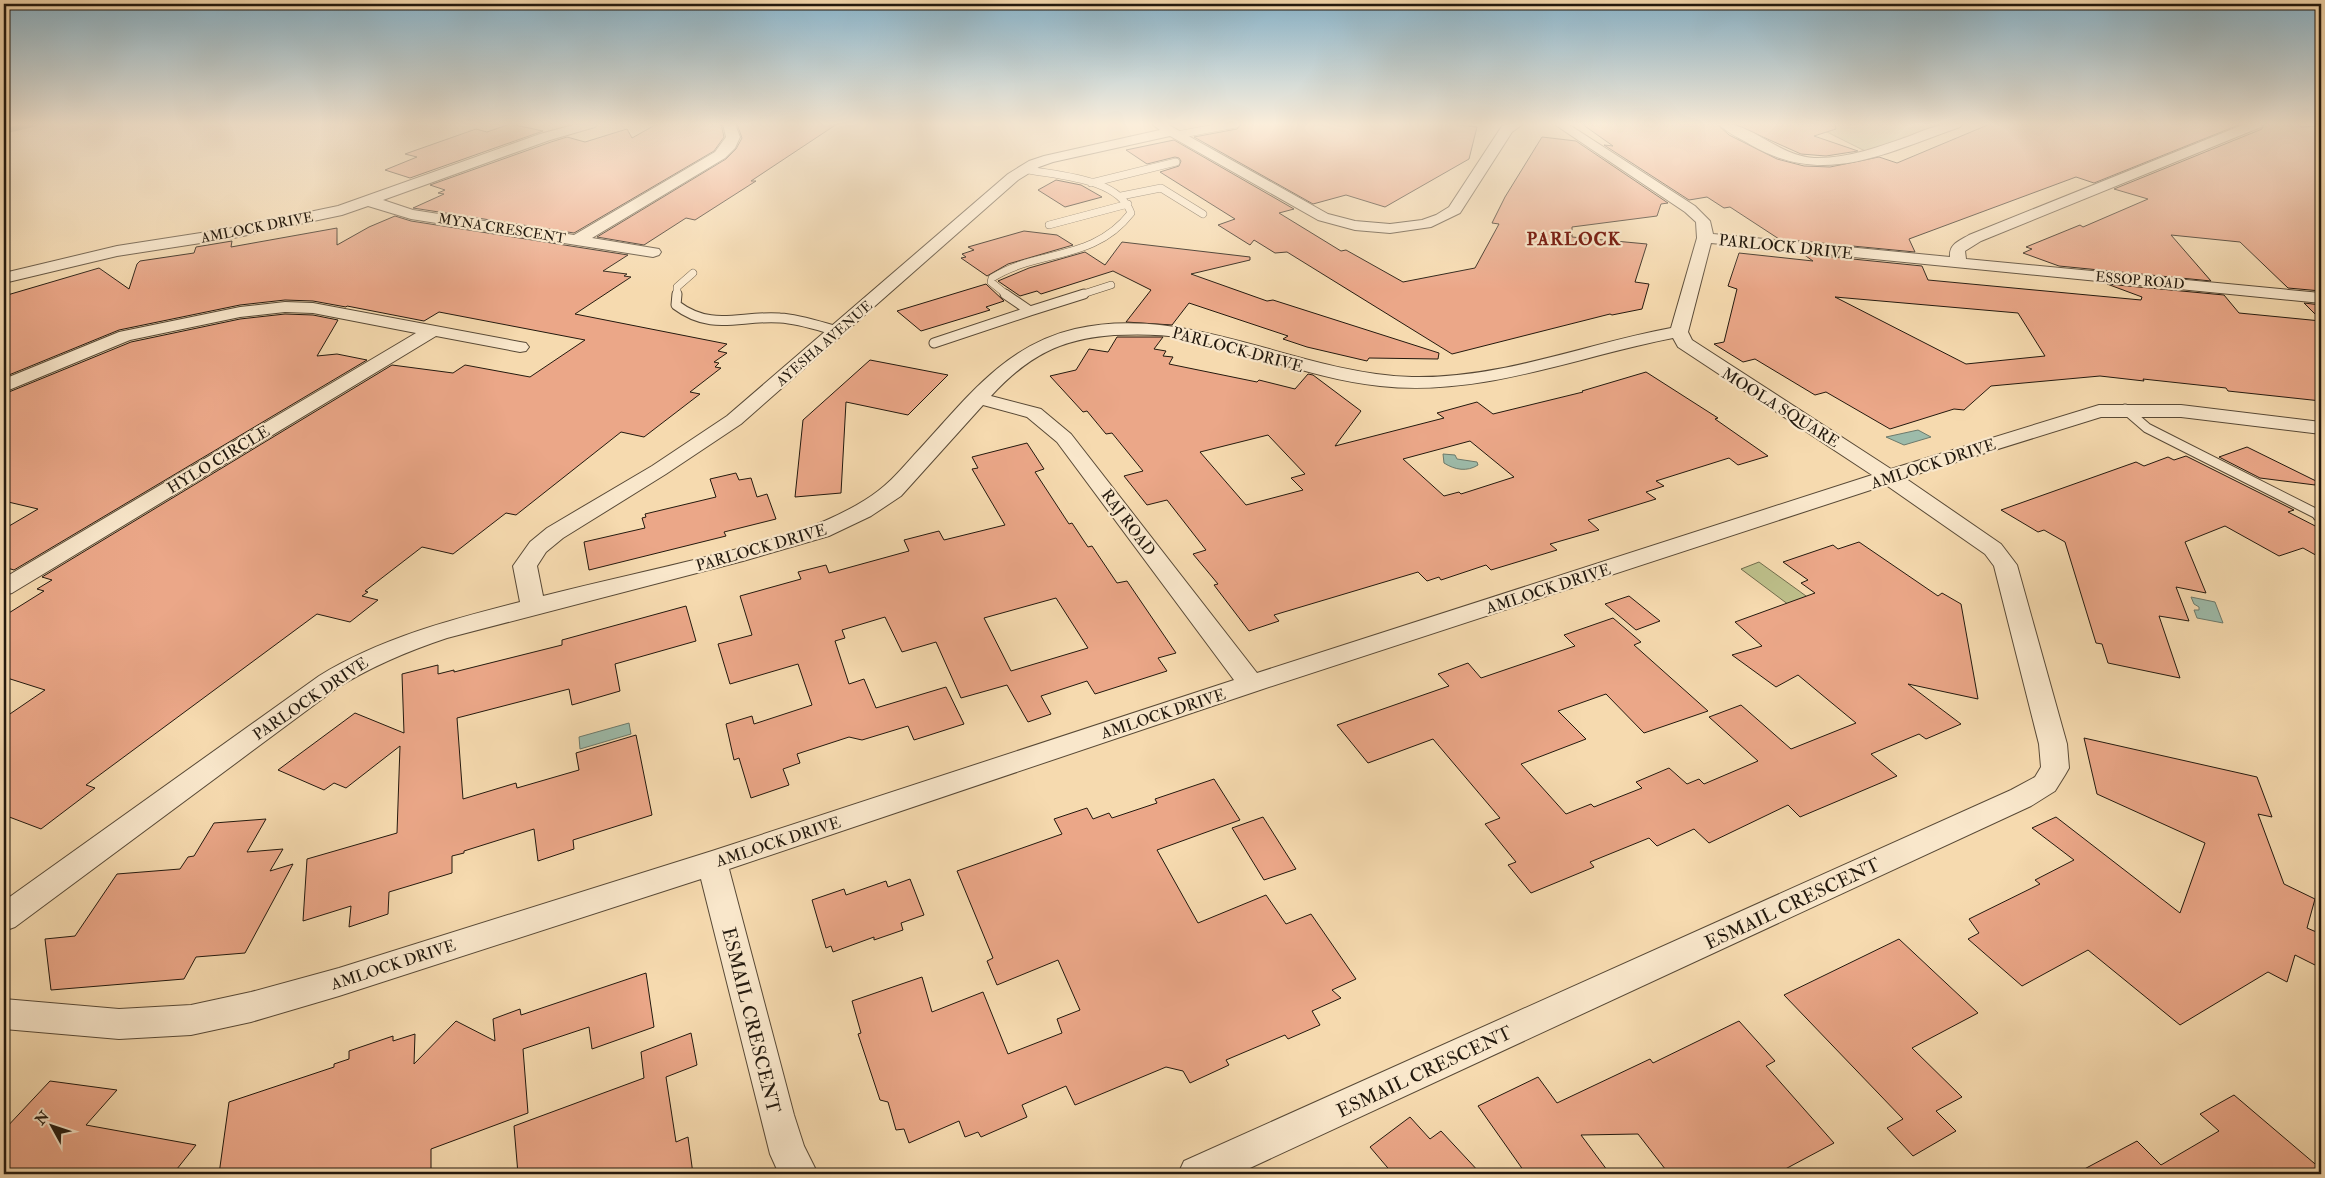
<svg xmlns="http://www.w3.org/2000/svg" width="2325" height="1178" font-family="'IM FELL Double Pica',serif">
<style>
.green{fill:#bdbf8a;stroke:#706c4c}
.water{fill:#9dbbaa;stroke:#6c7a6c}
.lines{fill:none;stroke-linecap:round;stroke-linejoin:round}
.stream{stroke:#6c7a6c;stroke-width:5.5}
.building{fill:#eba788;stroke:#23190e;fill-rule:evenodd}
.service-far2-casing{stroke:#584936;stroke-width:8}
.service-far1-casing{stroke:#584936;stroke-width:11}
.service-casing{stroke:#584936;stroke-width:14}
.minor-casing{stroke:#584936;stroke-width:2}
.service-far2{stroke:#f9e7cb;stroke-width:7}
.service-far1{stroke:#f9e7cb;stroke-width:9}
.service{stroke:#f9e7cb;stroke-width:12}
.minor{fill:#f9e7cb;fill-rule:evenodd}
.labels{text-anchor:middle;stroke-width:4.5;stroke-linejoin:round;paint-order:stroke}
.far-street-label{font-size:14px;fill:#23190e;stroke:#f9e7cb}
.street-label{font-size:16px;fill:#23190e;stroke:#f9e7cb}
.far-district-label{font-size:18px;font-weight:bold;letter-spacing:1px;fill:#7a1f14;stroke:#f9e7cb}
.near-street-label{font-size:19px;fill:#23190e;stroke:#f9e7cb}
</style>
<rect width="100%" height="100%" fill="#f6daaf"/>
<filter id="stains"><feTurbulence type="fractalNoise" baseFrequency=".004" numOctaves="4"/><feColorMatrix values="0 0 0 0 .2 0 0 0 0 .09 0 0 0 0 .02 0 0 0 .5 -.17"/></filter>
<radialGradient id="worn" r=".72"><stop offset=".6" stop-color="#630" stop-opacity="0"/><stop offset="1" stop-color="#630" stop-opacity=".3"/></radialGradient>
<path class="green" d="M1811,124H1950L1867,152Z
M1759,562L1824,609L1805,617L1741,569Z"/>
<path class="water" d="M1918,430L1931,437L1904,445L1886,437Z
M1443,454L1455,455L1457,459L1477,462L1478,465C1467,472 1455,470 1444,463Z
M2191,597L2215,602L2223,623L2197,618L2194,610H2199V607L2194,604Z
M629,723L631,734L580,749L579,737Z"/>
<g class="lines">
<path class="stream" d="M4,131L34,124"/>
</g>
<path class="building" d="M510,124L543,131L410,178L385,170L417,157L405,154L476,129L487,132Z
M657,124H721L724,137L714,151L574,233L413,208L444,194L438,193L445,190L430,185L551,142L567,137L585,142L627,129L632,138Z
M737,124H837L751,181H756L695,220L686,218L644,245L597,237L726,159L736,149L742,138Z
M1241,124H1450L1477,127L1469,159L1385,207L1346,195L1313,204L1194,137L1237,129Z
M1582,124H1717L1729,135L1777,159L1804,166L1830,167L1879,157L1897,163L1990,124H2241L2094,183L2076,177L1909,239L1915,252L1779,239L1730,207L1724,208L1707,197L1689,200L1604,145L1613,146Z
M1734,124H1835L1836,129L1814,136L1858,151L1826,156L1801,154Z
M2264,124H2300L2301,127L2321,126V291L2288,288L2240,242L2171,235L2211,281L2059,266L2023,253L2032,249L2026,247L2080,225L2083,227L2148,199L2114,189L2262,129Z
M1542,137L1576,141L1668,203L1661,204L1657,216L1572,227V237L1647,244L1635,282L1649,284L1642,309L1612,315L1610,314L1452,354L1287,252L1275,253L1254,240L1250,245L1218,225L1235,219L1160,172L1179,166L1181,161L1179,158L1175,157L1147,164L1126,150L1174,140L1294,209L1279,213L1341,251L1346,250L1403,282L1475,268L1499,224L1492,223L1505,197Z
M1056,180L1081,185L1102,197L1065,207L1038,190Z
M395,216L411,221L628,255L603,271L627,274L624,276L631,277L575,314L727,344L718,351L727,353L714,362L719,363L715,367L721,368L690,392L700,394L644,437L621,432L516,515L506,513L453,554L422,547L365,591L368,592L362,596L378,600L350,622L317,614L86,785L95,788L41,829L4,815V718L45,690L4,677V616L44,591L37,589L52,580L42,577L392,365L453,373L465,365L530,377L585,340L439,312L424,321L347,306L346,307L313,301L285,300L240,305L119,330L4,377V296L99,268L129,289L137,264L140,261L194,253L196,247L232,241L231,247L337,228V245L369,227Z
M1024,231L1057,235L1073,245L1008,264L987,276L961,258L966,257L962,254L974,250L968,247Z
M1122,242L1250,257V260L1191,274L1267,301L1273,300L1439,353L1438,359L1369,358L1367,361L1307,347L1283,339L1288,336L1189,303L1172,325L1126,322L1151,290L1113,271L1041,294L1037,291L1020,296L998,281L1029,268L1085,252L1105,265Z
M1739,253L1813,261L1803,254L1922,266L1928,280L2141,300L2142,297L2107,284L2224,295L2239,313L2321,321V401L2228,391L2226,388L2143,379L2144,381L2100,376L1991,386L1964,410L1954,409L1890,429L1826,392L1815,395L1755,359L1743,362L1714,344L1724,342L1737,289L1728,286ZM1835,297L2018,313L2045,356L1966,364Z
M986,284L1004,301L986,307L990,310L921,331L897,311Z
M2304,303L2321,305V320Z
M285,314L313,315L338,320L317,356L337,354L367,360L14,570L4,567V529L38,509L4,501V394L131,342L240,319Z
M1117,337H1163L1154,349L1166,351L1163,356L1173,357L1169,364L1257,382L1259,380L1295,389L1308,374L1313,375L1361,411L1335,446L1444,418L1437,413L1477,402L1493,414L1583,392L1582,391L1646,372L1718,418L1715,419L1768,456L1738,465L1729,458L1656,481L1664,486L1646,492L1656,499L1588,520L1599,530L1550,544L1557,550L1491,570L1486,565L1441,580L1439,577L1427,581L1418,572L1274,615L1279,621L1249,631L1214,585L1218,584L1193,554L1206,550L1167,500L1147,505L1124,476L1143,471L1112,433L1106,434L1087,411L1083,412L1050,376L1076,370L1089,349L1108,352ZM1268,435L1305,474L1291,478L1303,490L1246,505L1200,452ZM1470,441L1514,477L1461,494L1459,492L1444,496L1403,459Z
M870,360L948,375L908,415L846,402L841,493L795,497L803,420Z
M1027,443L1044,469L1035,472L1069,524L1072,523L1088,547L1092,546L1117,583L1127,581L1176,653L1158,658L1167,671L1095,694L1087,681L1041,696L1051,714L1028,722L1007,685L961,698L936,642L902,652L885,617L842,630L845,638L835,641L849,684L864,679L876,708L946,687L964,724L914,740L908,726L862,740L849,737L797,754L800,763L783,769L789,785L751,798L739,758L734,760L726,724L752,716L754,724L812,705L798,664L730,684L718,644L752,635L740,596L801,579L798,572L826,565L829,573L909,551L904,540L939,531L944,540L1005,525L972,469L978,468L972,457ZM1056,598L1088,648L1011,671L984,618Z
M2247,447L2316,481L2315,485L2260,478L2219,457Z
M2186,456L2294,510L2288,512L2321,529V558L2303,548L2279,556L2225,526L2185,542L2206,593L2176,587L2189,621L2159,616L2180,678L2108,663L2102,644L2096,643L2065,542L2044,530L2038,532L2001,510L2136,462L2144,466L2168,457L2174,460Z
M736,473L739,480L751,478L757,497L767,494L776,519L724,532L726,536L589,570L584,542L645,528L642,518L646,517L645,514L716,497L710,479Z
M1859,542L1938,596L1942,593L1961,604L1978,699L1908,684L1961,724L1926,739L1919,734L1871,754L1897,776L1800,817L1788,805L1709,843L1694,829L1657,846L1649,838L1590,862L1594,867L1531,893L1508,865L1516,862L1485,824L1500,818L1433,739L1368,763L1337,725L1449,686L1438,674L1468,663L1481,678L1575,646L1564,635L1613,618L1641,642L1634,645L1708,711L1644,733L1606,694L1558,711L1586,739L1521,764L1566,814L1591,804L1594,807L1642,788L1636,782L1669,768L1687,784L1699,779L1704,784L1758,761L1709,717L1741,705L1791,749L1856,723L1798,675L1776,687L1732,655L1762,646L1735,622L1815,593L1801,583L1808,580L1783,562L1833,545L1838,549Z
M1629,596L1660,621L1636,630L1605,604Z
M686,606L696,641L615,664L620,691L572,705L569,689L457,718L463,799L516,783L517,788L579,770L576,753L636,735L652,815L573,840L574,849L538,861L534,829L464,851V853L452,856V873L389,892L388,914L349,927L351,906L303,921L307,859L397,833L400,746L346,788L334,783L324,790L278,770L355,713L404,733L402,674L438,665V674L454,670V672L562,645V640Z
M2084,738L2257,777L2272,817L2258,814L2284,884L2315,899L2307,928L2321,934V968L2295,955L2287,982L2268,972L2180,1025L2088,950L2022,986L1968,939L1979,933L1969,919L2040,884L2035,880L2074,860L2032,828L2056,817L2180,913L2205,843L2097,794Z
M1214,779L1240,820L1157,850L1198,923L1266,895L1286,924L1311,914L1356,979L1332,990L1341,998L1312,1011L1320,1025L1288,1039L1285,1035L1226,1060L1229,1065L1190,1083L1183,1071L1166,1067L1075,1105L1066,1086L1022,1105L1027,1117L981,1137L978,1132L965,1137L959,1121L909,1143L904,1129L896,1130L888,1102L880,1100L858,1034L861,1033L852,1001L922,977L932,1012L983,992L1008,1054L1062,1033L1057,1019L1080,1010L1058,960L997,985L987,961L993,958L957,871L1062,834L1054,819L1087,808L1093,819L1109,813L1112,818L1157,803L1155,799Z
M1263,817L1296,869L1264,880L1232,828Z
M266,819L247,852L283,849L270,871L293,864L245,953L196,957L184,979L51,990L45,939L75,936L117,874L180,869L188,857L194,856L214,823Z
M910,879L924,915L901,923L903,930L874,940V937L833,952L831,946L826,948L812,900L844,889L846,895L886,881L888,887Z
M1899,939L1978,1013L1912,1048L1962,1097L1936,1111L1956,1131L1913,1156L1887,1128L1903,1119L1784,995Z
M646,973L654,1027L592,1049L589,1027L523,1049L528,1113L431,1149V1174H219L229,1102L334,1067V1064L349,1059V1051L393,1036V1041L415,1034L414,1064L456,1021L495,1041L493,1019L520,1009L521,1015Z
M1739,1021L1775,1061L1766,1066L1834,1143L1776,1174H1669L1638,1134L1581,1135L1610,1174H1526L1478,1106L1538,1077L1557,1103L1650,1059L1653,1063Z
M691,1033L697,1065L666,1077L676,1142L688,1137L693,1174H518L514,1126L644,1078L641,1052Z
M50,1081L117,1090L86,1125L196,1145L173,1174H4V1130Z
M2234,1095L2321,1169V1174H2075L2137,1141L2161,1165L2219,1131L2200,1114Z
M1410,1117L1430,1139L1441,1131L1481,1174H1393L1370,1147Z"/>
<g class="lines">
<g class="service-far2-casing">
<path id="service-far2" d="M1177,135L1236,124
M1091,183L1176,162
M1121,196L1161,188L1203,214
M1049,225L1128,204
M677,295V287L693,273
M1007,295L991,282L992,278C1038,249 1093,262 1131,213C1118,177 1056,176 1024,169
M1080,295L1111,285"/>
</g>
<g class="service-far1-casing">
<path id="service-far1" d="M677,294L676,305C712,332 740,315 780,318C799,319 819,326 837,331
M1030,311L1084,294
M934,343L1030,311L1005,294
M2125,409L2147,428L2321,516"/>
</g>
<g class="service-casing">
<path id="service" d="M2319,515L2321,516"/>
</g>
<g class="minor-casing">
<path id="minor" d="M577,124H597L595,127L550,140L383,200L413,210L574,235L715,152L726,137L723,124H735L740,137L735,148L725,158L592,238L659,249L661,252L659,255L653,257L411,219L368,206L342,215L233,238L117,256L4,283V273L117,246L233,228L338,206L540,134Z
M1152,124H1167L1328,214L1355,221L1390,224L1422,220L1436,215L1449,207L1502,126L1507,124H1523L1512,132L1460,213L1431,227L1390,233L1355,230L1318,220L1170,136L1053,162L1039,167L1018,180L741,424L666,474L563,538L546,552L537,566L543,596C598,582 654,570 710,556C764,542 817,530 865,500C885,488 899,472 914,455C963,403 1002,346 1075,329C1190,303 1298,374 1412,377C1501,379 1585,344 1671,328L1697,238L1696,222L1685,212L1554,124H1568L1695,206L1710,221L1713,234L1950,257C1949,244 1959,241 1969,235L2245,124H2262L2261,127L1981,241L1965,251L1966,259L2321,293V303L1711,243L1688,332L1692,340L1891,469L2099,405H2181L2321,422V434L2181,417H2101L1905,478L2001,544L2017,565L2067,744L2069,768L2065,775L2055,791L2031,806L1237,1174H1178L1184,1161L2011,790L2035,777L2041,767L2039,744L1994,566L1985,554L1886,485L1260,690L729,869L794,1115L804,1146L818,1174H779L770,1154L701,879L339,996L251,1022L191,1035L119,1039L4,1029V999L119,1009L191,1005L251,992L339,968L712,851L1234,680L1057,442L1027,417L983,405L901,496L871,516L829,536L743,561L447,638C408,651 372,666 337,688L15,927L4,931V901L319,676C381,638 450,620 520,602L513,566L530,542L547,528L652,466L727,416L1008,174L1029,161L1044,156L1160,130ZM1114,335C1137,334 1162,334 1185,338C1251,352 1313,379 1380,386C1482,397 1575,357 1673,338L1678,347L1872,475L1257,673L1071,434L1041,409L991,396C1028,356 1060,339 1114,335Z
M1719,124C1750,121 1778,156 1814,158C1846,159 1878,147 1907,137C1925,130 1942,122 1962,124L1960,127C1887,152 1825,188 1751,145C1742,139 1726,133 1719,124Z
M285,302L313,303L520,342L526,343L529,347L526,351L520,352L436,336L12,593L4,595V578L416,333L313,313L285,312L240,317L130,340L4,392V379L119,332L240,307Z"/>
</g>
<use href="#service-far2" class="service-far2"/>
<use href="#service-far1" class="service-far1"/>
<use href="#service" class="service"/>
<use href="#minor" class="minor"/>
</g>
<linearGradient id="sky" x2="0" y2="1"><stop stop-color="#8ab7cf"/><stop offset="0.43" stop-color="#fbeedb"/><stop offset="1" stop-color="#fbeedb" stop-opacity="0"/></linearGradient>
<rect width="2325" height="289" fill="url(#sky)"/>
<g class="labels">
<g class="far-street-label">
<text transform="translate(257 227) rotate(-11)" y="5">AMLOCK DRIVE</text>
<text transform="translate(502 228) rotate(9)" y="5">MYNA CRESCENT</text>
<text transform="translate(2140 280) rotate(5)" y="5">ESSOP ROAD</text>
<text transform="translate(824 343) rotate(-41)" y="5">AYESHA AVENUE</text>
</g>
<g class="street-label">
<text transform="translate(1786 246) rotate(6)" y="6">PARLOCK DRIVE</text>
<text transform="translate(1238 349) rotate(15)" y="6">PARLOCK DRIVE</text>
<text transform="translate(1781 407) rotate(32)" y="6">MOOLA SQUARE</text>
<text transform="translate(218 459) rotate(-31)" y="6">HYLO CIRCLE</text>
<text transform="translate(1933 463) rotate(-18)" y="6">AMLOCK DRIVE</text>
<text transform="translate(1129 522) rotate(53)" y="6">RAJ ROAD</text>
<text transform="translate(761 547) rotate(-16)" y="6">PARLOCK DRIVE</text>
<text transform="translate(1548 588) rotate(-18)" y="6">AMLOCK DRIVE</text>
<text transform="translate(310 698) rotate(-34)" y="6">PARLOCK DRIVE</text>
<text transform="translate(1163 713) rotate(-18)" y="6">AMLOCK DRIVE</text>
<text transform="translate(778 841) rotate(-18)" y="6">AMLOCK DRIVE</text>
<text transform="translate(393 964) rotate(-18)" y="6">AMLOCK DRIVE</text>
</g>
<g class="far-district-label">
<text x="1574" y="245">PARLOCK</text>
</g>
<g class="near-street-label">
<text transform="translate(1792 903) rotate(-25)" y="7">ESMAIL CRESCENT</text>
<text transform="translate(752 1020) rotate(76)" y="7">ESMAIL CRESCENT</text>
<text transform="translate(1424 1071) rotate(-25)" y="7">ESMAIL CRESCENT</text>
</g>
</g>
<rect width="2325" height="1178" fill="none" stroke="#f6daaf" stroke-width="20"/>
<rect x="5" y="5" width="2315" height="1168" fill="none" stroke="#23190e" stroke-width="2.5"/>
<rect x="10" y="10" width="2305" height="1158" fill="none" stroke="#23190e"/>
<g transform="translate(52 1126) rotate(310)" stroke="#f9e7cb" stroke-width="4" paint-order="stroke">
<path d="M0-4L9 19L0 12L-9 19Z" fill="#23190e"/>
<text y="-8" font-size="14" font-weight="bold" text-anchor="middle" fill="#23190e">N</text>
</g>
<rect width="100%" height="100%" filter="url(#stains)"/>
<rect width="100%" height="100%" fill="url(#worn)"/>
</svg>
